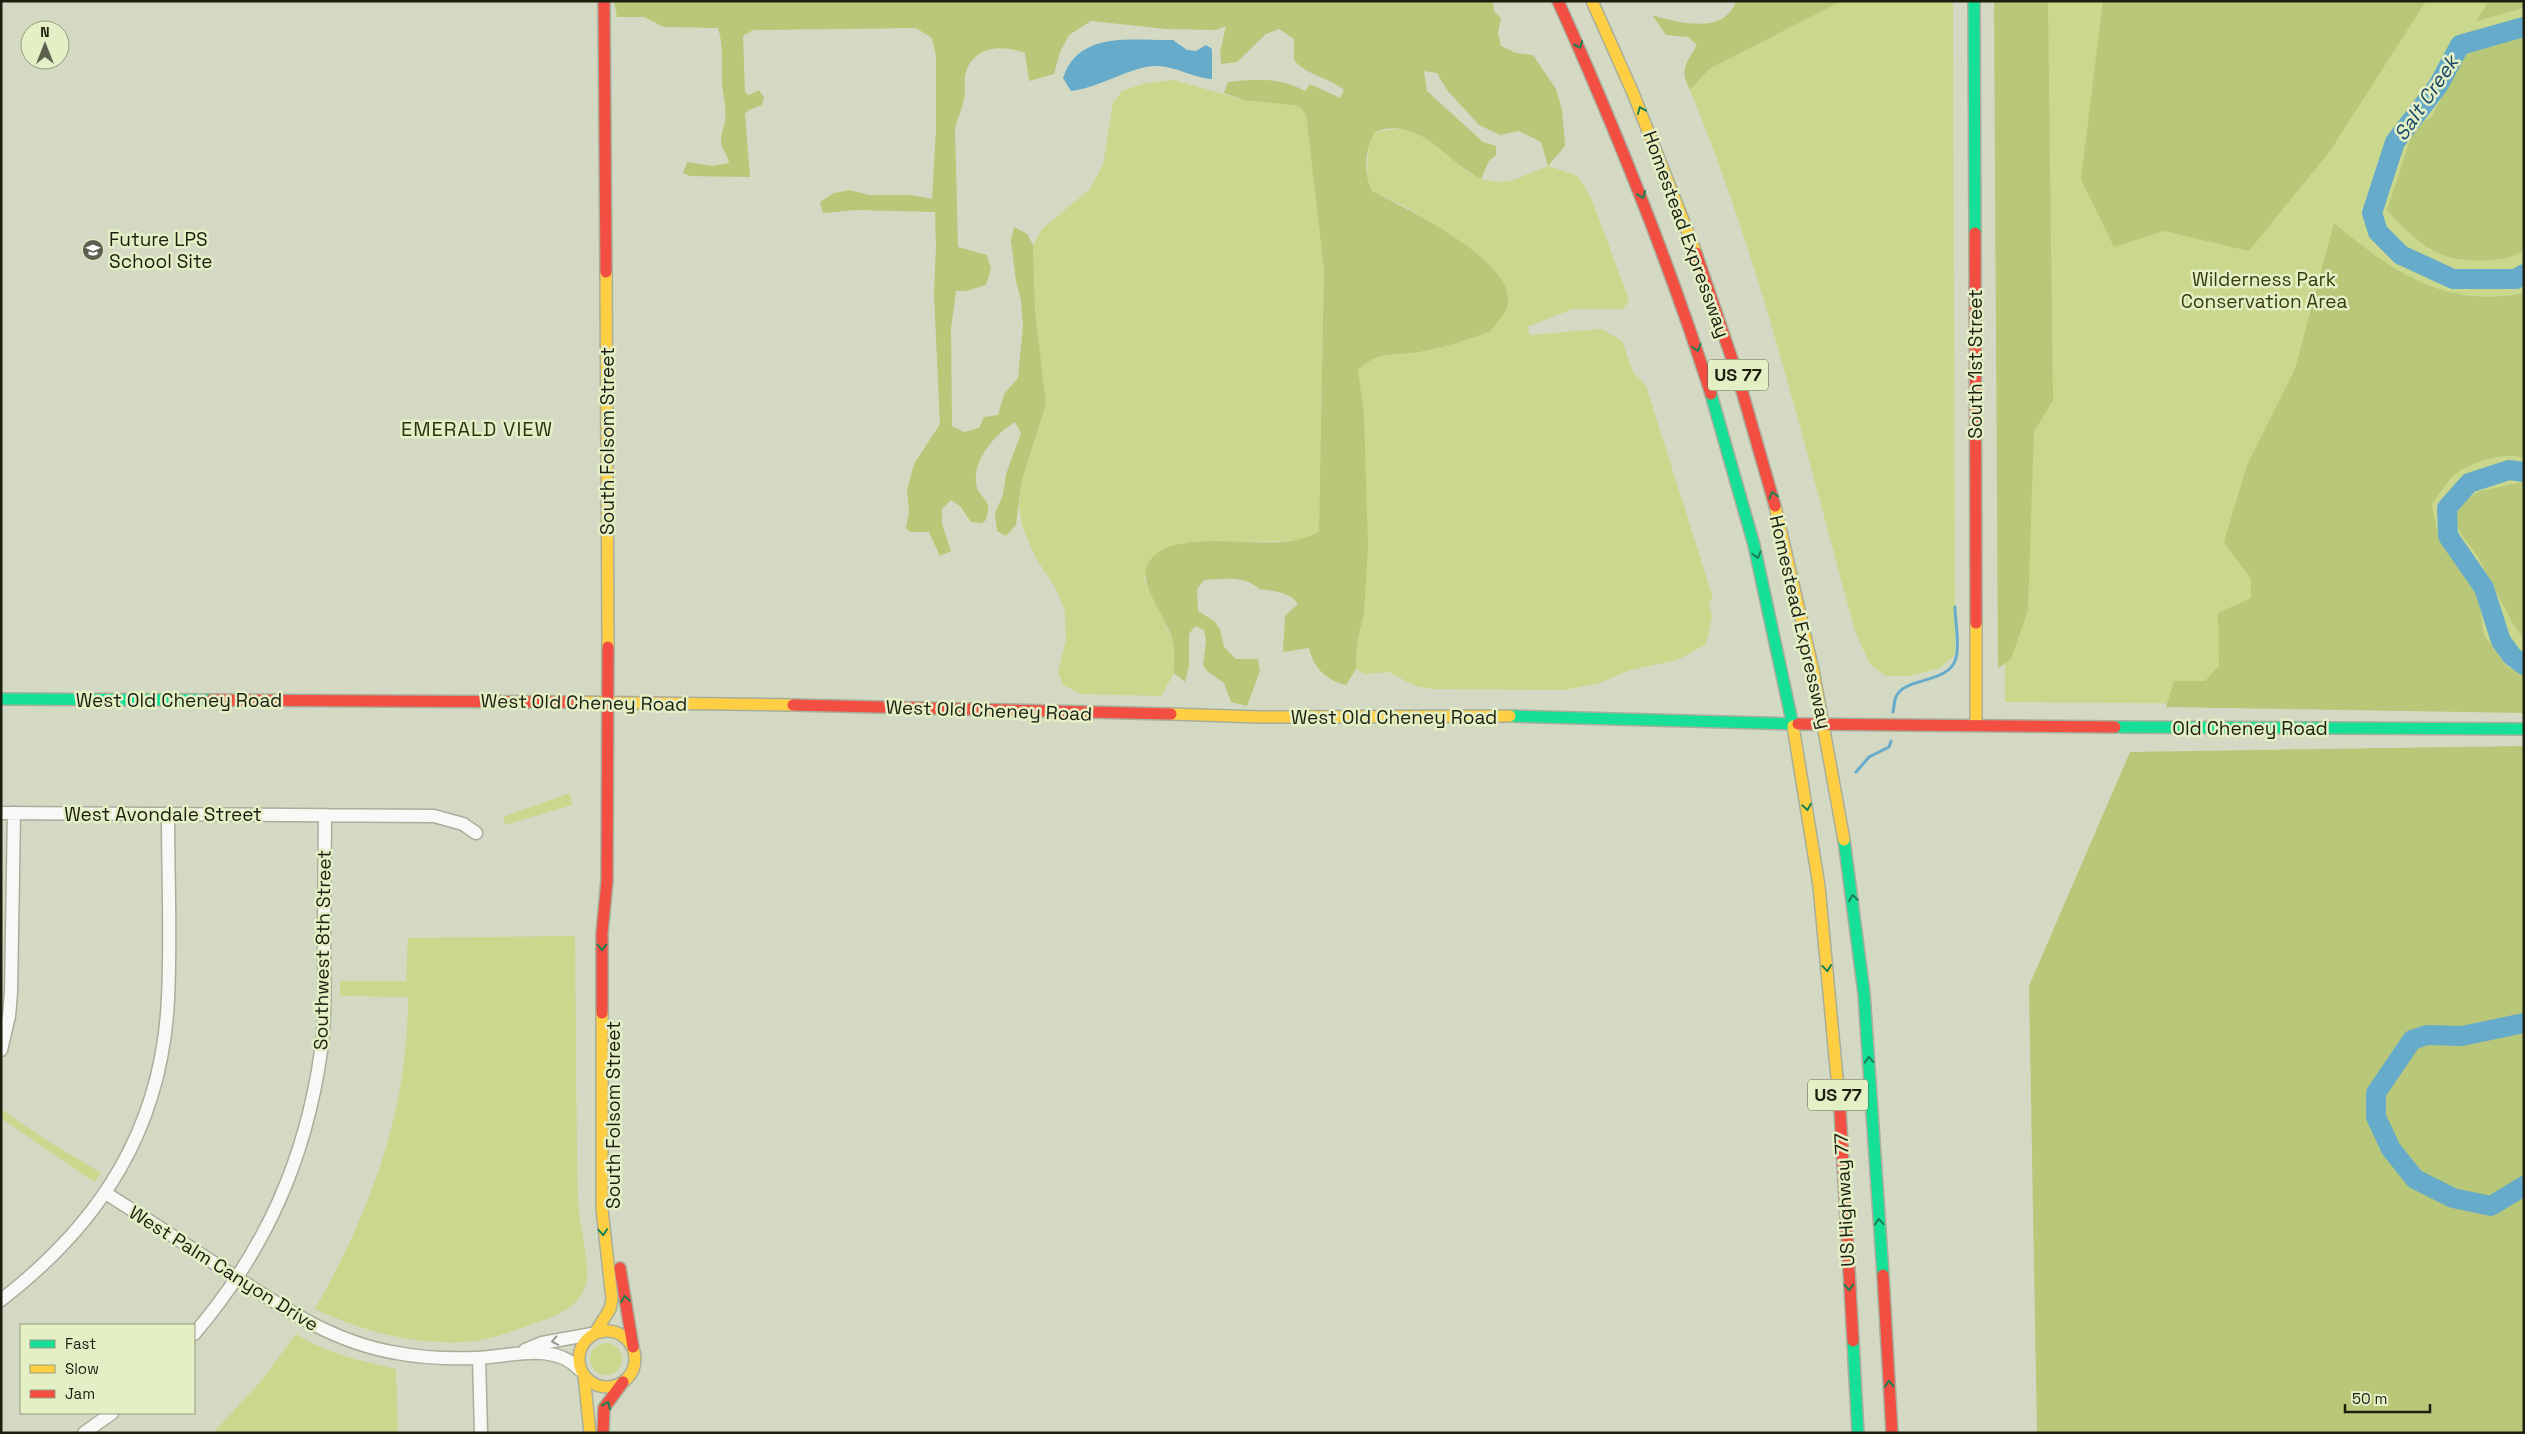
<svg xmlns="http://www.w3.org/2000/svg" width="2525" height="1434" font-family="'Space Grotesk',sans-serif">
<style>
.green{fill:#cad88d}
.forest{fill:#b9c778}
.water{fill:#67abca}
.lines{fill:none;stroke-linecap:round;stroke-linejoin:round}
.stream{stroke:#67abca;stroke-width:3}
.river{stroke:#67abca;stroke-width:20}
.street-casing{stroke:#a9ae9c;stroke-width:15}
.fast-casing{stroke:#a9ae9c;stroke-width:14}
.slow-casing{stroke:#a9ae9c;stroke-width:14}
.jam-casing{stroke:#a9ae9c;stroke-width:14}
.street{stroke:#f8f9f6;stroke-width:12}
.fast{stroke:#16e098;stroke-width:11}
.slow{stroke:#ffcf43;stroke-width:11}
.jam{stroke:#f24e42;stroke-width:11}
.oneway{stroke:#198054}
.oneway2{stroke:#95978e}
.labels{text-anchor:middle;stroke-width:5;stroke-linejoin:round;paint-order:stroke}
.shield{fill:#e5efc6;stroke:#585d47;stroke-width:1}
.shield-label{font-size:18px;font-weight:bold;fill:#1c1f10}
.street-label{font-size:19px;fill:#1c1f10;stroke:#e5efc6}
.poi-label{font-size:19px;fill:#1c1f10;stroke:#e5efc6;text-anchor:start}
.park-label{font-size:19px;fill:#353d0a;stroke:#e5efc6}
.water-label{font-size:20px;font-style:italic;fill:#174966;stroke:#e5efc6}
.neighbourhood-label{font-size:20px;letter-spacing:1px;fill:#2c3310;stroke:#e5efc6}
</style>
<rect width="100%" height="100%" fill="#d3d9c2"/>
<path class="green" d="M1842,1H1953L1955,655L1940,668L1910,676H1885L1869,663L1855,631C1805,449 1762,264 1690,90L1709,69Z
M2002,1H2524V706L2005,702Z
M1174,80L1244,100L1299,106L1306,114L1324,269L1319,531L1309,539L1286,541L1181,543L1144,578L1173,641L1174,673L1161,696L1081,694L1063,685L1058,672L1066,640L1065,611L1056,589L1036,558L1023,529L1019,507L1021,483L1046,404L1035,310L1033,245L1042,229L1090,189L1103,165L1113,103L1122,91L1146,83Z
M1403,128L1433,142L1469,173L1481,179L1496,182L1511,181L1548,166L1578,176L1592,200L1629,300L1623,309H1572L1527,327L1530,335L1601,329L1622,341L1633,372L1646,386L1713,598L1709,603L1712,617L1706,644L1678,660L1630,670L1599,683L1564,690L1432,689L1415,686L1389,672L1364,674L1356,669L1357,643L1364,613L1358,370C1379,350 1392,356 1419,352C1442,348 1467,340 1489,332L1505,290L1494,270L1459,240L1406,207L1372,191L1367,182L1368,157L1369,142L1375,132Z
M570,793L572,805L505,825L503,817Z
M575,936C576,1024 576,1113 578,1201C579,1223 592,1269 585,1287C578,1308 554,1317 535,1323C513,1331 489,1341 465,1342C413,1345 362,1331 315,1309C371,1211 408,1111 408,997L340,996V981H406L408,938Z
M1,1109L46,1140L101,1173L94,1182L1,1118Z
M296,1334C327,1354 361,1361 396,1369L398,1433H213L261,1381Z
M590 1359a16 16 0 1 1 32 0a16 16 0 1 1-32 0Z"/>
<path class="forest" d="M614,1H1493L1494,11L1501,18L1498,33L1501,46L1516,53L1533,55L1556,89L1562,110L1565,146L1548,166L1541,142L1519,131L1500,135L1479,125L1447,90L1437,73L1424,71L1427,91L1483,142L1496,146V155L1489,161L1481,179C1446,162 1419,115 1375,132C1365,147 1363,174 1372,191C1402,207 1521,262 1507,307C1504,316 1495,325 1489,332C1467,340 1443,348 1419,352C1393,356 1379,350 1358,370L1364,415L1368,548L1364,613L1357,643L1356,669L1346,685C1326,680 1314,668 1309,648L1283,652L1285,616L1298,604C1290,591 1273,591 1259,589C1246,575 1222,579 1204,580L1197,589L1198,611L1214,621L1220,629L1224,647L1236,659H1258L1260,671L1247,706L1231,702L1224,683L1207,671L1203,665L1206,641L1204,630L1195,626L1189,634V666L1185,682L1174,673C1173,663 1175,652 1173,642C1169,620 1137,585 1148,564C1172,519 1280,560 1319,531L1324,269L1306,114L1299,106L1244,100L1224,93L1228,82C1256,78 1280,78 1305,91L1310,84L1340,98L1344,90C1325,75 1307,76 1294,60V39L1279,29L1266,34L1237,62L1221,64L1220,52L1226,26L1216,30L1166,29L1091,21L1069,35L1060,52L1054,74L1029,81L1025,53C1003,45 975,45 966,72C963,80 966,91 964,99C962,110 957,119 955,129L958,247L987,255L991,269L986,285L966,291H956L951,329L952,426L964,432L979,428L984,417L998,415L1004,394L1018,378L1023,326L1021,300L1016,281L1011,240L1014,227L1027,234L1033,245L1035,310L1046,404L1021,483L1016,525L1006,536L997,531L995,513L1003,495L1006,474L1021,433L1015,422C995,434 970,462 977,488C979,494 986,499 988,505C989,509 987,516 986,520L982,523L971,522L960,506L951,500L942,509V524L951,551L940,556L929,532H910L906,528L909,512L907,490L914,464L940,424L934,293L936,247L935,212L856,210L823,213L820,202L834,193L850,190L869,195H911L932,199L936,130V56L932,38L916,28L753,30L743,36L745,92L749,95L759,90L764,97L762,105L749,110L745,114L750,177L690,176L683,173L687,162L713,166L729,163C728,155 721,149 721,141C721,134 723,129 725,122C727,110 723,95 722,83C721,63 724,47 718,28L664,27L644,17H617Z
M1737,1H1842L1709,69L1690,90C1679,68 1686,65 1697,45L1688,37L1666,35L1652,15C1672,21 1711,32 1728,14C1732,11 1734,5 1737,1Z
M1994,1H2048L2053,400L2034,432L2028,610L2011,659L1998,668Z
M2103,1H2426L2330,151L2249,251L2164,231L2114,247L2081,179Z
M2489,1H2524V8L2476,21Z
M2524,33V250C2513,258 2504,258 2491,260C2439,264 2420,246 2387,210L2414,128L2431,117L2470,48Z
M2334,223C2392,271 2444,309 2524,293V458C2507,452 2475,461 2460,471C2449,477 2440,494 2432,504L2437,532L2478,594L2484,635L2507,667L2524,674V713L2166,707L2174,681H2205L2219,666L2218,613L2251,598V579L2224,542L2247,465L2295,369Z
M2522,482L2524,483V639L2513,624L2478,557L2460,532L2456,517L2461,502L2480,491Z
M2524,746V1433H2037L2029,986L2130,752Z"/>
<path class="water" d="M1173,40L1187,50L1196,51L1206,45L1212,49V79C1193,78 1176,66 1156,66C1131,66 1100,88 1071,91L1063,78C1079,30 1132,41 1173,40Z"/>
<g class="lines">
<path class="stream" d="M1893,712C1894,708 1894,701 1896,697C1903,677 1950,684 1956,658C1960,643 1955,622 1955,607
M1856,772L1869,757L1889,747L1891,741"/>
<path class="river" d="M2524,27L2460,45L2438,86L2395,142L2372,213L2378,232L2401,255L2453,279H2516L2524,274
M2524,472L2509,470L2469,483L2447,508L2448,536L2484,588L2501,641L2512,656L2524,665
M2524,1023L2462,1036L2427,1035L2412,1040L2376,1093V1117L2391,1149L2415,1179L2453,1198L2491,1206L2524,1186"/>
<g class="street-casing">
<path id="street" d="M1,813L434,816L463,824L476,833
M1,1050L9,1016L11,993L14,813
M107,1194C148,1220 190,1247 231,1274C283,1308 334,1343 397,1353C423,1358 449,1359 476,1358C510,1357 554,1341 580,1370
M1,1300C101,1223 162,1128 168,999C171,937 168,875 168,813
M194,1334C265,1251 306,1159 321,1051C326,1013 324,975 324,937C324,896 325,856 325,815
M525,1350L542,1343L592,1334
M479,1358L481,1433
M84,1433L112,1413"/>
</g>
<g class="fast-casing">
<path id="fast" d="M1974,1L1975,233
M1711,394L1754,545L1793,726
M1,699L211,700
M1510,716L1798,724
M2115,727L2524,729
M1844,840L1864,993L1883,1275
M1853,1341L1858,1433"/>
</g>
<g class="slow-casing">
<path id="slow" d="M1592,1L1633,93L1696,253
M606,272L608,647
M1775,506L1813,670L1844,840
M1976,623V726
M569,702L793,705
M1171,714L1260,717L1510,716
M1793,726L1819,886L1840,1110
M579 1359a28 28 0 1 1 56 0a28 28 0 1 1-56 0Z
M595,1333L610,1309L612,1299L602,1209V1013
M584,1376L590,1433"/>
</g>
<g class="jam-casing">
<path id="jam" d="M604,1L606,272
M1558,1C1616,130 1668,259 1711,394
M1975,233L1976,623
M1696,253L1738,377L1775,506
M211,700L569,702
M793,705L1171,714
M1798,724L2115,727
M602,1013V933L607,881L608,647
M1840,1110L1853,1341
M620,1268L633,1347
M1883,1275L1892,1433
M603,1433L604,1408L623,1382"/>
</g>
<use href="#street" class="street"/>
<use href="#fast" class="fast"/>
<use href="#slow" class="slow"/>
<use href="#jam" class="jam"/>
</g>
<defs><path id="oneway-chevron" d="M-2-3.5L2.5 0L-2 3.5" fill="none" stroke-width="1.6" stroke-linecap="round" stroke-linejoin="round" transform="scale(1.25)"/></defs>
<g class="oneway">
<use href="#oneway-chevron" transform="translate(1579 45) rotate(66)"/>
<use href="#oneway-chevron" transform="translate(1641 110) rotate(-112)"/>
<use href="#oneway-chevron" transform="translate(1642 195) rotate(68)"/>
<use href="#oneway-chevron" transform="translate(1697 348) rotate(72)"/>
<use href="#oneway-chevron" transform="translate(1773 495) rotate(-105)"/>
<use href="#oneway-chevron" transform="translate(1757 555) rotate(75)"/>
<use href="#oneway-chevron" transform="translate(1807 807) rotate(81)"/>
<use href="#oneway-chevron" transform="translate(1853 898) rotate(-98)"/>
<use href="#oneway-chevron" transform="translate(602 947) rotate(90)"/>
<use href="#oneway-chevron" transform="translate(1827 968) rotate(84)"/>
<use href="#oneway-chevron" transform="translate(1869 1060) rotate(-94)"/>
<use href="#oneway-chevron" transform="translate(1879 1222) rotate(-94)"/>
<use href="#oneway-chevron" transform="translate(603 1232) rotate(86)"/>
<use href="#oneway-chevron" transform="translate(1849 1287) rotate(87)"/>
<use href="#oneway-chevron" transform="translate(625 1299) rotate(-99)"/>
<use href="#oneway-chevron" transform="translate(1889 1384) rotate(-93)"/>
<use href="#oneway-chevron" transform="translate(607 1405) rotate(-65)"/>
</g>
<use class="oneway2" href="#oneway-chevron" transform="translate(555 1341) rotate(169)"/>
<defs>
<g id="school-disc" transform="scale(1.125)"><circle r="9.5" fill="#5c604e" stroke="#e5efc6"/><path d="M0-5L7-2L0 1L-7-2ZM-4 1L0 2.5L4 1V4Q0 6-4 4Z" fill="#fff"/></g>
</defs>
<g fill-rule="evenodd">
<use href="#school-disc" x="93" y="250"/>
</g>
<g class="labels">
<g class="shield">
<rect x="1708" y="359.5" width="60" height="31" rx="4"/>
<rect x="1808" y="1079.5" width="60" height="31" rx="4"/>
</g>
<g class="shield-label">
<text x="1738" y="381">US 77</text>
<text x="1838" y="1101">US 77</text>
</g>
<g class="street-label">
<text transform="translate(1687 234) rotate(70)" y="7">Homestead Expressway</text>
<text transform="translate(1975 364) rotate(-90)" y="7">South 1st Street</text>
<text transform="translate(607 441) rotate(-90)" y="7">South Folsom Street</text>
<text transform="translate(1801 622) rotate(77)" y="7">Homestead Expressway</text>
<text x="179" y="707">West Old Cheney Road</text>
<text transform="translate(584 702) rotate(1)" y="7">West Old Cheney Road</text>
<text transform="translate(989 710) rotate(2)" y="7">West Old Cheney Road</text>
<text x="1394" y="724">West Old Cheney Road</text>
<text x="2250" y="735">Old Cheney Road</text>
<text x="163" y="821">West Avondale Street</text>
<text transform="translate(322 950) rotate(-89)" y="7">Southwest 8th Street</text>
<text transform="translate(613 1115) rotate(-90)" y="7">South Folsom Street</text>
<text transform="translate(1844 1200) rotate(-93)" y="7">US Highway 77</text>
<text transform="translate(224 1268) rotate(32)" y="7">West Palm Canyon Drive</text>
</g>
<g class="poi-label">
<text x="109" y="246">Future LPS<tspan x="109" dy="22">School Site</tspan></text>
</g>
<g class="park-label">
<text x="2264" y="286">Wilderness Park<tspan x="2264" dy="22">Conservation Area</tspan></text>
</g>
<g class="water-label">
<text transform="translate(2426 98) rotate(-56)" y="7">Salt Creek</text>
</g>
<g class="neighbourhood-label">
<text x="477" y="436">EMERALD VIEW</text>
</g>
</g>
<rect width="2525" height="1434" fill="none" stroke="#1c1f10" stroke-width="5"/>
<rect x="20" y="1324" width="175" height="90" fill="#e5efc6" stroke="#959c7d"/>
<rect x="30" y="1340" width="25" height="8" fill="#16e098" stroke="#959c7d"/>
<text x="65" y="1349" font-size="15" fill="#1c1f10">Fast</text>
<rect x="30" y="1365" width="25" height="8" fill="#ffcf43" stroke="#959c7d"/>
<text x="65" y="1374" font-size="15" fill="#1c1f10">Slow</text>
<rect x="30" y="1390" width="25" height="8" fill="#f24e42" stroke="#959c7d"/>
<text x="65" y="1399" font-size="15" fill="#1c1f10">Jam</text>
<g transform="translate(45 45)"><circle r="24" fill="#e5efc6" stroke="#959c7d"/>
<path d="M0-4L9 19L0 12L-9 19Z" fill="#5c604e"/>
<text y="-8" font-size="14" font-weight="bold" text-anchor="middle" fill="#1c1f10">N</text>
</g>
<path d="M2345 1404v8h85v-8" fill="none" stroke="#1c1f10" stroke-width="2.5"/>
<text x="2352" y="1404" font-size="15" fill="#1c1f10" stroke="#e5efc6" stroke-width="4" paint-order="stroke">50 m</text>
</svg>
